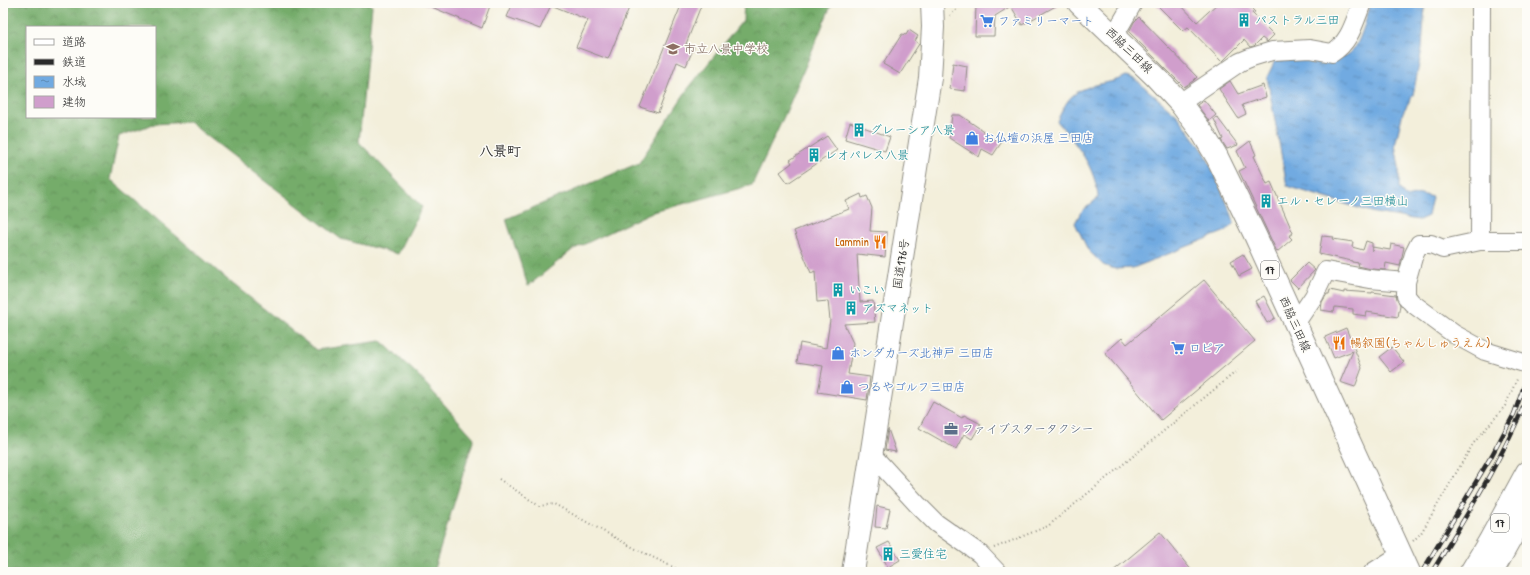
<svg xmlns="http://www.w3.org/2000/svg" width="1530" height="575" font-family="'Patrick Hand','Klee One',sans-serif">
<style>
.forest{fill:url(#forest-crowns);stroke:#506c4a;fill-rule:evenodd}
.water{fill:url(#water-ripples);stroke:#4e6a86}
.building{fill:#d09ecc}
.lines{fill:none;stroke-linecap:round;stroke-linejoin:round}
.minor-casing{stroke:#8f8d83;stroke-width:20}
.major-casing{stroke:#8f8d83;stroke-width:24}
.highway-casing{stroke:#8f8d83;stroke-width:24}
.path{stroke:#8f8d83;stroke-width:2;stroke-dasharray:1 3;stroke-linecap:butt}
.minor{stroke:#fff;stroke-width:18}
.major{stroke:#fff;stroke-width:22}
.highway{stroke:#fff;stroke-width:22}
.rail-casing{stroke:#2b2b2b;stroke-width:4.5}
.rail{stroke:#fdfcf7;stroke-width:3;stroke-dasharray:9;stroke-linecap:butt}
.labels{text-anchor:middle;stroke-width:3;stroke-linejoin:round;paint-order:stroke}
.shield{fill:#fdfcf7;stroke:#6a6a68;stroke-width:1}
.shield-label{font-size:11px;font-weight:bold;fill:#2b2b2b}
.culture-label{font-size:12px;fill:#0d838f;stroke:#fdfcf7;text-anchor:start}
.shop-label{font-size:12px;fill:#366cbe;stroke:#fdfcf7;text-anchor:start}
.education-label{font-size:12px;fill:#785e54;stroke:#fdfcf7;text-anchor:start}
.street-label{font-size:12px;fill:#2b2b2b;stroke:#fdfcf7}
.food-label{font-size:12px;fill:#c56008;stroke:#fdfcf7;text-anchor:end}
.service-label{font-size:12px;fill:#4e5e75;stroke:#fdfcf7;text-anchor:start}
.quarter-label{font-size:14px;font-weight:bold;fill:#2b2b2b;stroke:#fdfcf7}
</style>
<defs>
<pattern id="forest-crowns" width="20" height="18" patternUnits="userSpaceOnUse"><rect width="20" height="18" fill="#75ac6a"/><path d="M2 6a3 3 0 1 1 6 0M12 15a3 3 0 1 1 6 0" fill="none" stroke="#608c57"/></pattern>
<pattern id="water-ripples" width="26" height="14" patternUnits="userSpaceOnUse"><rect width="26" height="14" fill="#71aae1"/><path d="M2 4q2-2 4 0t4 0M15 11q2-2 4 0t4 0" fill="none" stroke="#5d8bb7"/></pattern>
</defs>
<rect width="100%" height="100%" fill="#fdfcf7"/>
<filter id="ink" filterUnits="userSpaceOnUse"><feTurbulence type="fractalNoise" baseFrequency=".025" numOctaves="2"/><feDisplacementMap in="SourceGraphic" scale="8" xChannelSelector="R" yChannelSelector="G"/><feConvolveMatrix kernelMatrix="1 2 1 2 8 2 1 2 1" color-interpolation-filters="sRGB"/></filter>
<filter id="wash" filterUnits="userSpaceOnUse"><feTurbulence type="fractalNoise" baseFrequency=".012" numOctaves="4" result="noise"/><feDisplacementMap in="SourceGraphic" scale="16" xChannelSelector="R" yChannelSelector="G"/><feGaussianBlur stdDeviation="0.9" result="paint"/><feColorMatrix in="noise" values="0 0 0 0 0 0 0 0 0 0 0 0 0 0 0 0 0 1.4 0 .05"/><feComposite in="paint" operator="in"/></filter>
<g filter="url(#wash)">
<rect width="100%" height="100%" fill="#f3efdb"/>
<path class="forest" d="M3,3H370L372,6L359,142L422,207L398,254L341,239L189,122L154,124L119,136L110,179L229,281L316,350L381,341L417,374L474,438L433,572H3ZM27,27H155V117H27Z
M744,3H832L787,110L752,185L650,213L572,250L528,286L506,219L639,163L687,90L743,20Z"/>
<path class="water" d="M1371,3H1425L1422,49L1413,95L1403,112L1395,145L1399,167V187L1405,197L1421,194L1432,197L1428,216L1419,220L1375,213L1287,186L1267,77L1274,63L1285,54C1305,57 1342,69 1355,47C1362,37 1367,15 1371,3Z
M1126,76L1135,79L1178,116L1205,153L1232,215L1234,223L1226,231L1133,268L1115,269L1103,265L1088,250L1075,223L1081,212L1098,198C1096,167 1076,144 1057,121C1060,115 1063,108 1067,102C1081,82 1108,86 1126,76Z"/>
<g id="blocks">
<path class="building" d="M422,3H491L482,28Z
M513,3H631L608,59L576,47L588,20L551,5L540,29L507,17Z
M682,3H702L686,44L694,47L686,66L677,62L658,113L640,107Z
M1009,3H1061L1022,25L1011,6L995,16L994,36H975L976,4L1010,5Z
M1155,3H1179L1197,22L1218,3H1246L1255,12L1252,13L1274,35L1267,42L1262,38L1254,46L1250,47L1244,40L1222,62L1188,27L1183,31Z
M1139,17L1197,77L1193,81L1184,87L1129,32L1134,22Z
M909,30L918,36L915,41L919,44L900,74L883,64L902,34L906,35Z
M953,63L967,66L965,91L950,89Z
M1230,81L1238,94L1263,85L1266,97L1242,105L1246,114L1238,118L1219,89Z
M1204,100L1216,115L1209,121L1197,105Z
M952,115H960L1001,143L993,155L982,149L979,157L949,138Z
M1217,117L1238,145L1227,149L1221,140L1223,139L1214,119Z
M850,122L890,137L885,151L845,139Z
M827,136L837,150L788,183L780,172L792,163L790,160Z
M1250,141L1256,155L1254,156L1267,184L1271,182L1293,233L1289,236L1292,239L1277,252L1239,171L1245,168L1237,151Z
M861,194L862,198L867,196L872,208L870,231L887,232L885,257L857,254L860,302L873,301L875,322L844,324L853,343L848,374L870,377L867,400L818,392L823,366L797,362L800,343L826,348L830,320L828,301L817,302L815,271L811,273L794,231L849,209L846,201Z
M1322,236L1334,237L1333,239L1353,242L1352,247L1363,250L1366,241L1372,243V251V247L1390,250L1391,244L1404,247L1400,266L1386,263L1385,270L1371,269L1358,266L1359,263L1352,262V261L1319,254Z
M1243,254L1252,269L1239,276L1231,261Z
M1307,263L1315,270L1298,288L1290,280Z
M1204,280L1255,341L1161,420L1105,353L1122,338L1127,344Z
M1330,290L1344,293V291L1372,293V292L1396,295L1400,305L1398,317L1367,312L1366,316L1353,314V309L1335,307L1334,312L1321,310L1322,302L1327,294H1329Z
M1264,296L1275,318L1267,323L1255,301Z
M1346,328L1362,368L1355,387L1340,382L1353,351L1334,358L1325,337Z
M1392,347L1404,362L1391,372L1379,357Z
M933,402L962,418L964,415L981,424L972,439L964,434L956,449L919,428Z
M888,429L896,452L885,450Z
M877,506L890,509L886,528L875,527Z
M1160,532L1193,572H1112Z
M889,542L900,560L888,567L877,548Z"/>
</g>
</g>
<g filter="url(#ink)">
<use href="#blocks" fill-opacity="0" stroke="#8f8d83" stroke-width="1"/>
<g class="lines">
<g class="minor-casing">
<path id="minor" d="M1481,3L1480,241H1527
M1114,36L1133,3
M1180,103L1240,62L1252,57L1272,51L1310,49L1332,53C1350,42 1354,23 1362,3
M1480,241L1443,249L1431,244H1419L1414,254L1406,282V296L1412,303L1454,334L1485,351L1524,363
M1295,324L1314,296L1326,271L1370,279L1406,282
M872,455L917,504L936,523L980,554L997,572
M1373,572L1400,555"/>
</g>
<g class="major-casing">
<path id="major" d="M1079,3L1155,76L1180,103L1202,132L1217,157L1255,235L1409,572
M1471,572L1489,542L1527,472
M1492,572L1527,509"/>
</g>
<g class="highway-casing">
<path id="highway" d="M853,572L930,78L933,27L932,3"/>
</g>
<path class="path" d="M950,16L963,3
M499,479L539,506L554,504L634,548L683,572
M1413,541L1421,533L1473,444L1505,406L1518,377
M994,548L1048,526L1238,370"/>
<use href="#minor" class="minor"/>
<use href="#major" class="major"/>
<use href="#highway" class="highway"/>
<g class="rail-casing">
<path id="rail" d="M1422,572L1492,455L1514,414L1527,378
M1432,572C1465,518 1504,456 1527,398"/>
</g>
<use href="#rail" class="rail"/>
</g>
</g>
<defs>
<g id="building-bare" transform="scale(1.08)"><path d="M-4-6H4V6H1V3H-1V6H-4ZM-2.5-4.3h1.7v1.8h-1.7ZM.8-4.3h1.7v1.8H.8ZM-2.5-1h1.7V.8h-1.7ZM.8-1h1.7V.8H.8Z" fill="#0f9aa8" stroke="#fdfcf7" stroke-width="2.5" paint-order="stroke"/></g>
<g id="supermarket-bare" transform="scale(1.08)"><path d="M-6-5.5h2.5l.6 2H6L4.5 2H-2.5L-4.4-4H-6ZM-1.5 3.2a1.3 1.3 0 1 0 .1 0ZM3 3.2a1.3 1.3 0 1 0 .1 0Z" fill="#3f7fe0" stroke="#fdfcf7" stroke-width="2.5" paint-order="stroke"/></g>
<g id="school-bare" transform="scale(1.08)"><path d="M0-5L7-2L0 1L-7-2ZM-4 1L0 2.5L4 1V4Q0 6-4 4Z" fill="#8d6e63" stroke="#fdfcf7" stroke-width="2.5" paint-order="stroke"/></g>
<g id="shop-bare" transform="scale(1.08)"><path d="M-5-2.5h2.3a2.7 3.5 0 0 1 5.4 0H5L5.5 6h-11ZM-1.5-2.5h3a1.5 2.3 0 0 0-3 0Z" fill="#3f7fe0" stroke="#fdfcf7" stroke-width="2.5" paint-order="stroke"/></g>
<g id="restaurant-bare" transform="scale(1.08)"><path d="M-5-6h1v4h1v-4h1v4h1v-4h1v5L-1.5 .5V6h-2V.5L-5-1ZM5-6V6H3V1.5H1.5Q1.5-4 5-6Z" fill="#e8710a" stroke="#fdfcf7" stroke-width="2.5" paint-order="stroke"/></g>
<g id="office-bare" transform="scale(1.08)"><path d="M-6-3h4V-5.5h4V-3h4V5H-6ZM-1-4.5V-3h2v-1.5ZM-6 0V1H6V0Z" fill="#5c6f8a" stroke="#fdfcf7" stroke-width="2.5" paint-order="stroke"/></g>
</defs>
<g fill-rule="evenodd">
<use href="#building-bare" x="1244" y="20"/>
<use href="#supermarket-bare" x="987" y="21"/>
<use href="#school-bare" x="673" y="49"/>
<use href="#building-bare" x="859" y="130"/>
<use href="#shop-bare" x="972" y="138"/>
<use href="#building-bare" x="814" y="155"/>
<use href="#building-bare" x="1266" y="201"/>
<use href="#restaurant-bare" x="880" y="242"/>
<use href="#building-bare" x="838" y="290"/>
<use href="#building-bare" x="851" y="308"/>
<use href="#restaurant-bare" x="1339" y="343"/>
<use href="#supermarket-bare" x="1178" y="348"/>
<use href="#shop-bare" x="838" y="353"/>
<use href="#shop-bare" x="847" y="387"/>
<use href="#office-bare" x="951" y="429"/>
<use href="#building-bare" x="888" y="554"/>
</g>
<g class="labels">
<g class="shield">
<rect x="1261" y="261" width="18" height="18" rx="3"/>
<rect x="1491" y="514" width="18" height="18" rx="3"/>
</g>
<g class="shield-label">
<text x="1270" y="274">17</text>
<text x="1500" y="527">17</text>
</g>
<g class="culture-label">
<text x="1255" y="24">パストラル三田</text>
<text x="870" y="134">グレーシア八景</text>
<text x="825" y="159">レオパレス八景</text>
<text x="1277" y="205">エル・セレーノ三田横山</text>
<text x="849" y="294">いこい</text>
<text x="862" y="312">アズマネット</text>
<text x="899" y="558">三愛住宅</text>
</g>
<g class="shop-label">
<text x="998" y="25">ファミリーマート</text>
<text x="983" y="142">お仏壇の浜屋 三田店</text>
<text x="1189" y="352">ロピア</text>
<text x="849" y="357">ホンダカーズ北神戸 三田店</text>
<text x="858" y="391">つるやゴルフ三田店</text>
</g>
<g class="education-label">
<text x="684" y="53">市立八景中学校</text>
</g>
<g class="street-label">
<text transform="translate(1129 50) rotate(44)" y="4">西脇三田線</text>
<text transform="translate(901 264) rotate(-81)" y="4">国道176号</text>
<text transform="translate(1295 324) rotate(66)" y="4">西脇三田線</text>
</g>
<g class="food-label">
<text x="869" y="246">Lammin</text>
<text x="1350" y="347" text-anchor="start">暢叙園(ちゃんしゅうえん)</text>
</g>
<g class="service-label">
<text x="962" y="433">ファイブスタータクシー</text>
</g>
<g class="quarter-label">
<text x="500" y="156">八景町</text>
</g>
</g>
<rect width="1530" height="575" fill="none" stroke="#fdfcf7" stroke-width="16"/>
<rect x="26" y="26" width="130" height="92" fill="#fdfcf7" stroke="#a9a8a5"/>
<rect x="34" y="39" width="20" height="6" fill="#ffffff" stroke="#a9a8a5"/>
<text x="62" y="46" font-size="12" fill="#2b2b2b">道路</text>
<rect x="34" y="59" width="20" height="6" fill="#2b2b2b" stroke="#a9a8a5"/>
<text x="62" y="66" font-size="12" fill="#2b2b2b">鉄道</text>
<rect x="34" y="76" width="20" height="12" fill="url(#water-ripples)" stroke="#a9a8a5"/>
<text x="62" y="86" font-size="12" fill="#2b2b2b">水域</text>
<rect x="34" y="96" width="20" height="12" fill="#d09ecc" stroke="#a9a8a5"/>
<text x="62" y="106" font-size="12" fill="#2b2b2b">建物</text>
</svg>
